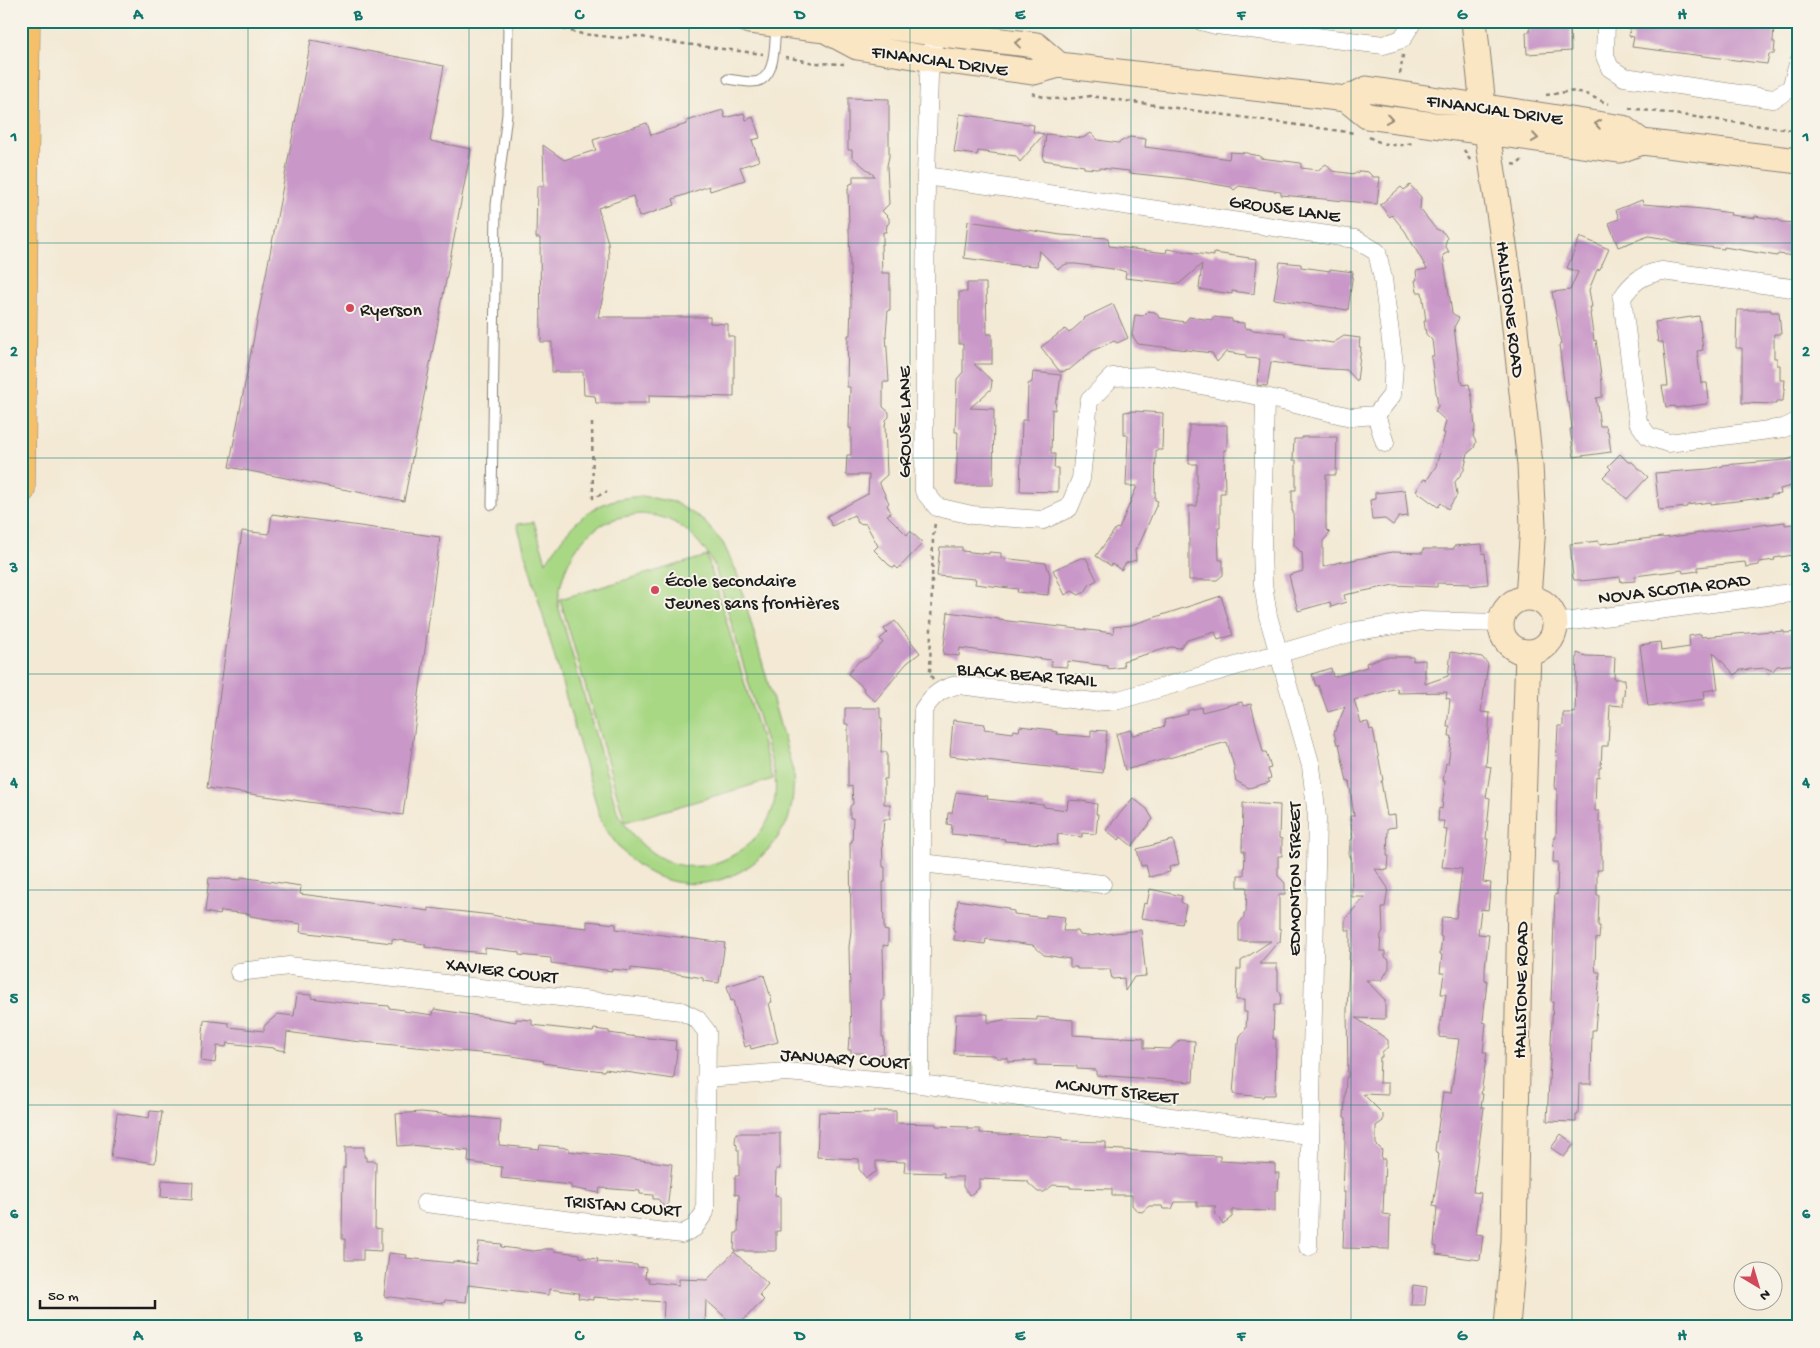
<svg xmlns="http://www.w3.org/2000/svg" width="1820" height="1348" font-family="'Gochi Hand',sans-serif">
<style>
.green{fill:#a9d885;stroke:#627a50;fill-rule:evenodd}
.building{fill:#c997c8}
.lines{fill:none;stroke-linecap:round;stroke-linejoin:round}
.lane-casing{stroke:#888278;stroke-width:11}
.street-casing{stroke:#888278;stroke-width:19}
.secondary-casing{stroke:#888278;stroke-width:27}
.highway-casing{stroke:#888278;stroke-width:29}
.path{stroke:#888278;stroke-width:2.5;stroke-dasharray:4 4;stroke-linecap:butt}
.lane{stroke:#fff;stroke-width:9}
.street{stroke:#fff;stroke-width:18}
.secondary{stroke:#fbe6c4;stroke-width:25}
.highway{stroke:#f6c06b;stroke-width:28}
.oneway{stroke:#978b78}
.grid{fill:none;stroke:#0f766e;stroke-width:1;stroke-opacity:0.55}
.poi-dot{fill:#d1495b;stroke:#f7f3e8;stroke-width:2}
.labels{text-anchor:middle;stroke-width:4;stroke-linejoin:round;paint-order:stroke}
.street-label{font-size:19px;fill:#1c1c1c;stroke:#f7f3e8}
.poi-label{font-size:19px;fill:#1c1c1c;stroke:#f7f3e8;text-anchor:start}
.neatline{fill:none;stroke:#0f766e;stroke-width:2}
.grid-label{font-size:16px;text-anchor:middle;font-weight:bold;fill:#0f766e}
</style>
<rect width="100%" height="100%" fill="#f7f3e8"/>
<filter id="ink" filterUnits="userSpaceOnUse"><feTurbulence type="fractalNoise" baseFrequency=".02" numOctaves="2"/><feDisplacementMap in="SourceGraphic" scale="10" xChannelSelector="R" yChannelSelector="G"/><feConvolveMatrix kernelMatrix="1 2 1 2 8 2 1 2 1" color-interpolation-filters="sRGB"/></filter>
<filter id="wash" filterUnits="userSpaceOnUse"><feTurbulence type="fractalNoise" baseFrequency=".0096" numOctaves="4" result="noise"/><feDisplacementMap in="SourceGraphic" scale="20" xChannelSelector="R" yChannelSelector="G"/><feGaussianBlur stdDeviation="1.12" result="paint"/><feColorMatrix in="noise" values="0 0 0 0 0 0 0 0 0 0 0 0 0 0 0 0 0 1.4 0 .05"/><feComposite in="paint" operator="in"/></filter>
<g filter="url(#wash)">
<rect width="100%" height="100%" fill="#f3e9d4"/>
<path class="green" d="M642,496L674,502L702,519L723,543L737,573L793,771C794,788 793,804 788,820C786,826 781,831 778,837C751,877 700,896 654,875C630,864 614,843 601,821L517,524L534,522L546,562C564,535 578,513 611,501C620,498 632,497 642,496ZM641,514C650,515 661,516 669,520C690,529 705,547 715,567L775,774C776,788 776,803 770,816C756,846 720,870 686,866C655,862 633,839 618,814L558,605C560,568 580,528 618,518C626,516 634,515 641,514Z
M707,556L773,779L625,822L560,599Z"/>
<g id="blocks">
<path class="building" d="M1529,21H1570L1571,51L1527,54L1526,32H1530Z
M1634,21H1774L1773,42H1775L1774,54H1769L1767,64L1632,47L1634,37L1629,36L1631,23H1634Z
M311,40L444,66L430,141L471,149L404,501L229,467Z
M848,98L889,99V156L887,166L889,204L882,211L889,218V223L887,225L886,232H883V244H881L882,273H890V310H888L886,334L889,382H883V407L889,412V417L886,420L885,426L887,475L879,482L889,503L887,505L891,513L887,515L907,535L910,531L923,543L898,569L895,566L894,568L889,565L874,550L878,546L866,524L858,523L854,515L832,526L827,516L868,494L869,475H846L847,455H851V428H849L850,387H847L848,335H850L851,304L848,189L850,184L853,183V176H875L852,157V150H848Z
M723,110L725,118L744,113L746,120L753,117L760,138L752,140L759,161L740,167L745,180L710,191L709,186L673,199L675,205L639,217L633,196L598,208L608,243L609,257L608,275L598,317H710V323L728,324V336H734V397L649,395V403H596L595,396L584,395L583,372H552V342H541L540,238H536L537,186H544L543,145L564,160L596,150L593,140L647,123L651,135L687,124V121Z
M960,114L1034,125L1033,132L1044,134L1020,162L1016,156L992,153L978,151L977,155L954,152Z
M1091,133L1098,140L1118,143L1130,137L1146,139L1145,147L1182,152L1229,159L1230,152L1247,153L1249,154L1260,156V158L1301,163V168L1318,170L1326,164L1332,171L1354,174L1360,171L1368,172L1373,177H1380L1377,204L1281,195V192L1239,186L1234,190L1231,187L1186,179L1129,173V171L1100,168L1098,169L1084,168V166L1043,160L1046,134L1083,138Z
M1410,185L1421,197L1420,209L1435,228L1444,233L1447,238L1445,245L1449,252L1443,255L1452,313L1459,318L1454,327L1461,381L1462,380L1463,385L1469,384L1472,397L1475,428L1473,436L1476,442L1474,448L1468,453L1464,470L1455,482L1457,495L1448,509L1441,503L1438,507L1416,491L1424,479L1427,480L1436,466L1445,433H1443L1446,421L1435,411L1438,406L1431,356H1434L1432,340L1426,334L1424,321H1426L1422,292H1417L1415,280H1417L1416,271L1427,269L1405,231L1392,215L1390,217L1380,205L1401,187L1404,190Z
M1642,200L1643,204L1702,209L1731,213L1730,215L1755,218V216L1779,220L1781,222L1799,223V252H1797L1796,256L1778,254L1777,256L1724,247V249L1681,244L1667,239L1649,236L1618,247L1609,223L1619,219L1616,210Z
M968,221L1061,235L1108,238L1109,246L1166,253L1167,249L1214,256V253L1257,259L1254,294L1232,291V294L1199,289L1202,264L1179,284L1125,278L1126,272L1120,270L1076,264H1066L1058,269L1039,250L1037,266L1023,265V266L964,258Z
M1580,237L1609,249L1600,269L1597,270L1589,290L1592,307H1590L1591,313H1590L1594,341L1596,340L1602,383V397L1596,398L1600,426H1606L1607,432L1608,431L1611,452L1574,457L1570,429H1572L1569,403H1567L1559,345L1561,344L1552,292L1570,290L1578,272L1567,268Z
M1280,262L1301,264V267L1330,271V269L1353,272L1348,310L1274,299Z
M967,283H986L987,334H992V364H974L992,381L991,389L970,408L994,409L993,485H956L958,432H955L957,379L963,372V344H959V292H967Z
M1113,304L1128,338L1117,343L1114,341L1092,351L1069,370L1060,372L1041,347L1065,329L1069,333L1085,319L1084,318Z
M1737,310H1771V312H1779L1781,334H1774V358H1777V365H1780V380H1785L1783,401H1776V404L1742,403V348H1736Z
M1148,311L1155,312L1160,318L1185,322L1189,317L1212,320L1213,317L1232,319V322L1244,323V328L1251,329V330L1285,333V336L1333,343L1344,336L1360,338L1359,347H1361L1357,381L1347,370L1314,368L1271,362L1267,386L1257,385L1260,359L1246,358V355L1226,352L1217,362L1212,353L1138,344L1132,335L1135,315L1143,316Z
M1699,316L1703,350L1697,351L1701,383H1707L1709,400L1706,404L1675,408V406L1666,407L1662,386H1668L1663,342H1658L1655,322Z
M1033,372L1061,375L1058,398H1056L1055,410L1052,409L1051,454H1055L1054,468H1058V492L1020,491L1022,420H1027L1028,384L1032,382Z
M1133,411L1163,413L1162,450H1156L1155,500L1158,501L1140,543L1135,550L1136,560L1126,563L1121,570L1112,564L1111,566L1096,556L1116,528L1119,529L1137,486H1126L1128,435H1124V412Z
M1189,425H1227V450H1224L1225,493H1220V528H1218L1219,560H1223V575L1217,580H1189V506H1197V464H1189Z
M1302,437H1337L1336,475H1326V529L1330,533L1323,541V567L1343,561V562L1392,552L1423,553V549H1454V546L1482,544L1483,554L1485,553L1488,584L1470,586V584L1437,583V587L1394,585L1344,595L1346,602L1331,607L1330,602L1298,611L1289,575L1303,571L1302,553L1294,545L1293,511H1292V490H1296V460H1293L1294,439H1302Z
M1620,454L1628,462H1632L1648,477L1627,499L1603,477L1611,469L1608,466Z
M1799,456V484L1780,489L1781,494L1771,495V497L1711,504V502L1687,505V507L1659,510L1655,473L1709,469L1723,466V465L1786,460Z
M1405,490L1408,516L1399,517L1393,525L1385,519L1372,520L1370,500L1375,499V493Z
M272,514L440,537L403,815L207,788L242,531L269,534Z
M1785,522V525L1799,523V554L1774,558L1775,560L1759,562V565L1746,567L1745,562L1698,567V571L1683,573L1682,570L1635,576V581L1621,582L1620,577L1581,581V580H1574L1573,577L1570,544L1599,541V544L1652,538L1663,537V538Z
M940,547H962V551L989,554V552L1001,553V558L1046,563L1050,575L1048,595L1017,592L1018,589L975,584L976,579L937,576Z
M1081,558H1086L1097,580L1090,584L1085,592L1079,595L1072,591L1065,595L1053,570Z
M1221,596L1233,635L1218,640L1215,632L1187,640L1180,648L1171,647L1123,661L1124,667L1108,669V666L1067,661V667L1051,666V660L960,648L959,656L943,654L948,612L999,619V620L1114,633L1113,627L1131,625Z
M895,621L920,653L907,663L875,701L863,690L864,688L848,674L859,661L867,658L883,643L880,639L887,633L884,629Z
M1772,631V632L1784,631V633L1799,632V664L1777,666L1773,671L1766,668L1740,670L1735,675L1713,652L1718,689L1704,691L1705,699L1648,706L1640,645L1660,642L1661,651L1690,647L1689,636L1701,634V637Z
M1451,652L1482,657L1488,664L1481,712L1490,713L1486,766L1491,767L1486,797L1490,798L1486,839H1488L1483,882L1491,883L1488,910L1481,909L1478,934L1489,935L1485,968V980H1487L1483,1022L1486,1023L1483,1052H1487L1481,1094H1483L1481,1107H1484L1473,1192L1481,1193L1476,1234L1483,1235L1480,1260L1436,1254L1437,1247L1434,1246L1437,1207L1433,1206L1440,1162H1438L1439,1153L1436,1152L1435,1150L1443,1092L1451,1093L1459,1039L1439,1037L1441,1018H1443L1446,994H1441L1444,973H1440L1442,955L1440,954L1442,937L1440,936L1442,917L1456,918L1462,869L1442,867L1447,830L1443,829L1444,821H1438L1439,808L1442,809L1445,781H1443L1446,763L1448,764L1452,736H1449L1450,727H1447L1450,699L1446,698L1447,692L1398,693L1397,688L1354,700L1361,723L1368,722L1370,730L1373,729L1383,780L1381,781L1387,816L1395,815L1396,827L1388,828L1387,856H1389L1388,870L1375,869L1388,888L1385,907H1382L1383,932L1381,934L1380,951H1385V957L1389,960V968L1382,980H1366L1385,1000V1019L1356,1018L1388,1040V1047L1382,1052V1057H1380L1379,1083H1388V1095L1363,1094L1383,1114V1121L1376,1126V1144L1382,1150L1381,1159H1385L1383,1214L1390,1215L1389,1249L1343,1248L1345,1192H1343L1346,1118L1344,1117L1346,1077H1348L1347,1010L1350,940V930H1345V919L1365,897H1352L1351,856H1349L1350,841L1353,838L1350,816H1354L1349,781L1347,782L1339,744H1337L1334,733L1345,707L1328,712L1318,685L1316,686L1312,674L1331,668L1333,677L1367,667L1366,663L1385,657H1413V661L1425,660V684L1448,676Z
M1577,653L1586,656L1615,657L1614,679H1625L1624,696H1623V706L1610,705L1608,746H1602L1601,768H1599V777L1596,776L1595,811H1599V822H1601V855H1602V870H1597V895H1599L1598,926H1600L1599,939L1596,938L1595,965L1596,972H1600L1595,1030H1592L1591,1084H1579L1578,1115H1576V1122L1547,1121L1553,1002H1551L1555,894L1557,895L1558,862H1553L1554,838H1556L1557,789H1555L1558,726H1563V713H1575Z
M1242,702L1243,706L1251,704L1263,752H1266L1271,768L1268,769L1271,778L1268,779L1270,782L1249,788L1236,781L1234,773L1235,770L1227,742L1125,770L1116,734L1131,730L1132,735H1134L1165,726L1164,720L1188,714L1187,711L1201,707L1202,712Z
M845,708H880V718H882L881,752H887V779H884V804H890V819H884L883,832H882L883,867H885V882H883L884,930L888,931V946L883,945L884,1000H882V1037H884L883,1054H880V1058L864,1057V1053H851V1050H848L849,1038H851L849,947L851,931L850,842H852L853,818H850V806L853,804L852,786L848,787V724H845Z
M953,720L985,724L984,729L1013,733L1014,730L1019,731L1020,726L1052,730V731L1057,732V734L1091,737V730L1107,731L1103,773L950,756Z
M956,792L988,796L987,799L1044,805V807L1067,810L1068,800L1082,801L1097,804L1096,814H1098L1096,834L1082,833V837L1058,834L1057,845L1004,841L1005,839L951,834L952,825L947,824L948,813H952Z
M1133,798L1147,809L1153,819L1132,846L1121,837L1119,840L1106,830Z
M1243,803L1280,805L1279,838L1282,839V856H1278V876L1285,883V894H1279V929H1281L1280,942H1278L1259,964H1277V970H1278V990L1281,994L1280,1005H1275L1274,1007L1273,1039H1276L1275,1095H1264L1263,1097L1233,1094L1237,1044H1239L1240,1036L1246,1029L1247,1012H1244V1000H1236L1237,969H1241V961L1271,941H1239V924L1244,917V913H1246L1247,887H1238V875H1244L1245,851H1242Z
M1173,840L1179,864L1169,867L1170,872L1149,877L1146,865L1141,866L1137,849Z
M241,877L301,886L300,894L332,898L429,911V908L492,915L521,921L587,928V921L616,924V929L725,943L719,983L703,981V978L666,972L631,968V971L612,969V971L551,963V958L519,955V952L485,948V953L440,949L425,947V944L392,939V943L300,932L301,924L250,916V914L221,911L220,915L205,912L209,878L241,880Z
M1150,889L1182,896L1181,902L1186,905L1182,924L1141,918L1144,903L1147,904Z
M958,900L1008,908V910L1014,911V914L1046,918V915L1065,917L1063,931H1078L1080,935L1087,936L1141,930L1146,976L1134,977L1125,991L1124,978L1112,979L1110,969H1077V967H1070V959L1044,955L1033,945L986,939L985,944L954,940L955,930H953Z
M764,975L772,1002L769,1003L778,1042L751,1049L750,1045L745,1047L733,1000L731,1001L727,986Z
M297,994L312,995L311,998L342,1002L389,1006V1008L404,1010V1011L433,1015L434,1009L516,1022V1019L532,1020V1025L593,1032L594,1029L609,1031V1033L630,1036L676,1041L675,1050H677L674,1079L605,1069L604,1071L576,1068L543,1063L544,1061L512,1056L352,1041L287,1032L285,1051L274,1049V1048L227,1043L226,1047L217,1046L215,1063L201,1061L204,1020L229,1023V1027L264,1031V1026L278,1014L294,1016Z
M956,1014H988V1023L1008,1019L1037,1020V1017L1073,1020V1035L1122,1038V1037L1142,1038L1144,1039V1048L1170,1049L1180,1040L1195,1041L1193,1082L1096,1075V1070L1077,1069V1066L1036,1065V1060L1008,1062V1058H997L994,1055L954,1054Z
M150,1111L162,1112L155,1163L111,1157L117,1113L149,1118Z
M874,1111H896V1123L936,1124V1126L967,1127V1129H980V1133L1054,1137L1062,1138L1061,1140L1064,1141L1106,1142V1149L1188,1154L1189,1155L1220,1156V1161L1275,1164V1173H1279L1278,1190H1275V1211L1232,1210V1217L1223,1224L1216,1215L1215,1206H1197V1202H1175L1172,1209H1163L1162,1206H1149L1142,1212L1137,1211L1132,1205V1195H1112V1189L1070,1188V1186L1053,1185L1044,1192H1038L1028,1183V1181L979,1179V1188L970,1195L963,1187V1177H944V1173L904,1172L905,1162L876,1161V1172L866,1178L859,1169V1159L817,1157L819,1112L874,1113Z
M421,1112L501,1120L499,1145L539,1149L540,1145L569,1148V1151L672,1164L667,1211L658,1199H653V1195L640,1194V1191L600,1188L599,1193L571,1188V1185L501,1178L502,1167L468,1162L469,1151L411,1145L398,1146L396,1114Z
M736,1133H780V1169H776L775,1196L780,1197V1231H776V1251H734L735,1233H738L739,1195L735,1194V1176H739V1150H737V1145L735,1143Z
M1561,1134L1574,1144L1564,1157L1551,1148Z
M345,1147H364V1157H366V1161H376L375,1228L381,1229V1251L363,1250V1260H345V1239H342L343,1167L345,1168Z
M162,1180L193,1182L192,1199L161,1197Z
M479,1242L502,1244L501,1247L533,1251L542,1250L544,1249H552L554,1251L580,1254V1257L598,1259L597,1262L637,1265V1267L646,1268L645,1278H649V1282L679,1285V1279L707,1280L734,1252L768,1284L759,1295L764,1300L736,1327L706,1300L705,1327H663L664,1302L593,1297V1300L578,1298L579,1293L549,1289V1295L468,1285L466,1302L445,1300L444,1303L419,1301L384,1296L389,1253L407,1255L406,1258L453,1263V1261L476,1264Z
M1413,1285L1427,1287L1425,1305H1411Z"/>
</g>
</g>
<g filter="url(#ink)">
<use href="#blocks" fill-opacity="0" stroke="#888278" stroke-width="1"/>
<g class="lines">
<g class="lane-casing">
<path id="lane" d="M728,79C735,80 744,82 752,82C777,82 774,44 776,26
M492,505L496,205L507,114L508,21"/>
</g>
<g class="street-casing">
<path id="street" d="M1201,21L1216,25L1384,45L1402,39L1413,21
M1606,21L1605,56L1610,68L1624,77L1773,99L1791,88L1799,61
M926,176L1355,239L1377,252L1383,279L1394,364L1392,395L1376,415L1351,417L1265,397L1152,376L1112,377L1089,401L1081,479L1069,508L1043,520L972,515L937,507L924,491L926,176L929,75L936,21
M1799,289L1662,271C1643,274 1632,282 1622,298L1638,422L1648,436L1668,443L1784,428L1799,421
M1265,397L1262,545L1263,584L1268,616L1311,766L1317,817L1308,1247
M1376,415L1385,443
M1556,623L1799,592
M922,863L1102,884
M239,972L289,966L681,1011L697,1019L707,1032L705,1212L694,1228L682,1234L425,1203
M706,1078L787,1072L920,1084L1309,1135
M920,1084L923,710C932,696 942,687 959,685L1094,702L1119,700L1356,631L1421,621L1501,623"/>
</g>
<g class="secondary-casing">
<path id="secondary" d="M749,21L825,30L857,47L932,59L1034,72L1059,65L1346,99L1367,116L1620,150L1642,142L1799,161
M1474,21L1483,106L1511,292L1530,465L1533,525L1528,598
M825,30L855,22L934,33L1036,45L1059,65
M1346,99L1367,89L1623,128L1642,142
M1501 625a27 27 0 1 1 54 0a27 27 0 1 1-54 0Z
M1507,1327L1514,1241L1520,898L1528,652"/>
</g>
<g class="highway-casing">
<path id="highway" d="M21,490L26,21"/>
</g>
<path class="path" d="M532,21L582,34L620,38L636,36L669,42L763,54
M785,57L815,63L844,64
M1400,74L1403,55
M1032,93C1053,102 1067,99 1090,96L1355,133
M1546,95C1558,94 1570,89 1583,93C1592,96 1600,101 1609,104
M1629,108L1799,131
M1369,137C1382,145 1398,147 1412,143
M1464,150L1470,160
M1512,164L1517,165L1524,158
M592,423L593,498L607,492
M933,679L930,674L933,537L935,523"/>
<use href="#lane" class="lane"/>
<use href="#street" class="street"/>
<use href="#secondary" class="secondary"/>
<use href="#highway" class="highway"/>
</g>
<defs><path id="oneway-chevron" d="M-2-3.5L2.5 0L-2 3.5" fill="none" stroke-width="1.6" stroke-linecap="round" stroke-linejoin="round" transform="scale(1.25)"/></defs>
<g class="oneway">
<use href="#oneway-chevron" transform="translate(1018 43) rotate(-173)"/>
<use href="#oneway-chevron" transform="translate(1389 119) rotate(8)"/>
<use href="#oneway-chevron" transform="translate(1598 124) rotate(-171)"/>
<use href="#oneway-chevron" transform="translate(1535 138) rotate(8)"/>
</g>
</g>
<path class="grid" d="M248,21V1327M469,21V1327M689,21V1327M910,21V1327M1131,21V1327M1351,21V1327M1572,21V1327M21,243H1799M21,458H1799M21,674H1799M21,890H1799M21,1105H1799"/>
<g class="poi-dot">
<circle cx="350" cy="308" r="5"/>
<circle cx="655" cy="590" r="5"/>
</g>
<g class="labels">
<g class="street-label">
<text transform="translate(940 59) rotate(8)" y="7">FINANCIAL DRIVE</text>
<text transform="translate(1495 108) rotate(8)" y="7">FINANCIAL DRIVE</text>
<text transform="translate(1285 207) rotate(8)" y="7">GROUSE LANE</text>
<text transform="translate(1512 309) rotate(83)" y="7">HALLSTONE ROAD</text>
<text transform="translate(903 422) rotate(-90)" y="7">GROUSE LANE</text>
<text transform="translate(1674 587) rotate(-7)" y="7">NOVA SCOTIA ROAD</text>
<text transform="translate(1027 673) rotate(5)" y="7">BLACK BEAR TRAIL</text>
<text transform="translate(1293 879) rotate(-90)" y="7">EDMONTON STREET</text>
<text transform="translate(502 969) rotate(7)" y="7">XAVIER COURT</text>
<text transform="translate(1519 990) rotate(-89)" y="7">HALLSTONE ROAD</text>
<text transform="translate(845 1057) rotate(4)" y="7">JANUARY COURT</text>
<text transform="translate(1117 1089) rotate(7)" y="7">MCNUTT STREET</text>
<text transform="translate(623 1204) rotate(5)" y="7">TRISTAN COURT</text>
</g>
<g class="poi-label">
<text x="360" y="315">Ryerson</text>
<text x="665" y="586">École secondaire<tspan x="665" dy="22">Jeunes sans frontières</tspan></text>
</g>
</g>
<rect width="1820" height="1348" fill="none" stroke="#f7f3e8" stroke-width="55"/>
<g transform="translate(1758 1286) rotate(142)"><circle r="24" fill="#f7f3e8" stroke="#9f9d96"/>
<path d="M0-4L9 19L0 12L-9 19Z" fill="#d1495b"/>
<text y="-8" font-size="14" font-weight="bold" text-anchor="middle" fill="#1c1c1c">N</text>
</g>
<path d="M40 1300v8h115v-8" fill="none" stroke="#1c1c1c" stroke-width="2.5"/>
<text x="48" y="1300" font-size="15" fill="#1c1c1c" stroke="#f7f3e8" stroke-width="4" paint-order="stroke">50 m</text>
<rect x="28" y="28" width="1764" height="1292" class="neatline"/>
<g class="grid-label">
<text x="138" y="19">A</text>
<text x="358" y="19">B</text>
<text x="579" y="19">C</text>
<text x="800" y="19">D</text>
<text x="1020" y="19">E</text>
<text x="1241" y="19">F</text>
<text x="1462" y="19">G</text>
<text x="1682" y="19">H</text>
<text x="14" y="141">1</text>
<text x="1806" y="141">1</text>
<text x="14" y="356">2</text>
<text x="1806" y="356">2</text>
<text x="14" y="572">3</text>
<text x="1806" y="572">3</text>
<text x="14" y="787">4</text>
<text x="1806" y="787">4</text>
<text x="14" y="1003">5</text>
<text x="1806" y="1003">5</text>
<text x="14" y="1218">6</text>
<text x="1806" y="1218">6</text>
<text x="138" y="1340">A</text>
<text x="358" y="1340">B</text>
<text x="579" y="1340">C</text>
<text x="800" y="1340">D</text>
<text x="1020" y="1340">E</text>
<text x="1241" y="1340">F</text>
<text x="1462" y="1340">G</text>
<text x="1682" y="1340">H</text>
</g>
</svg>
